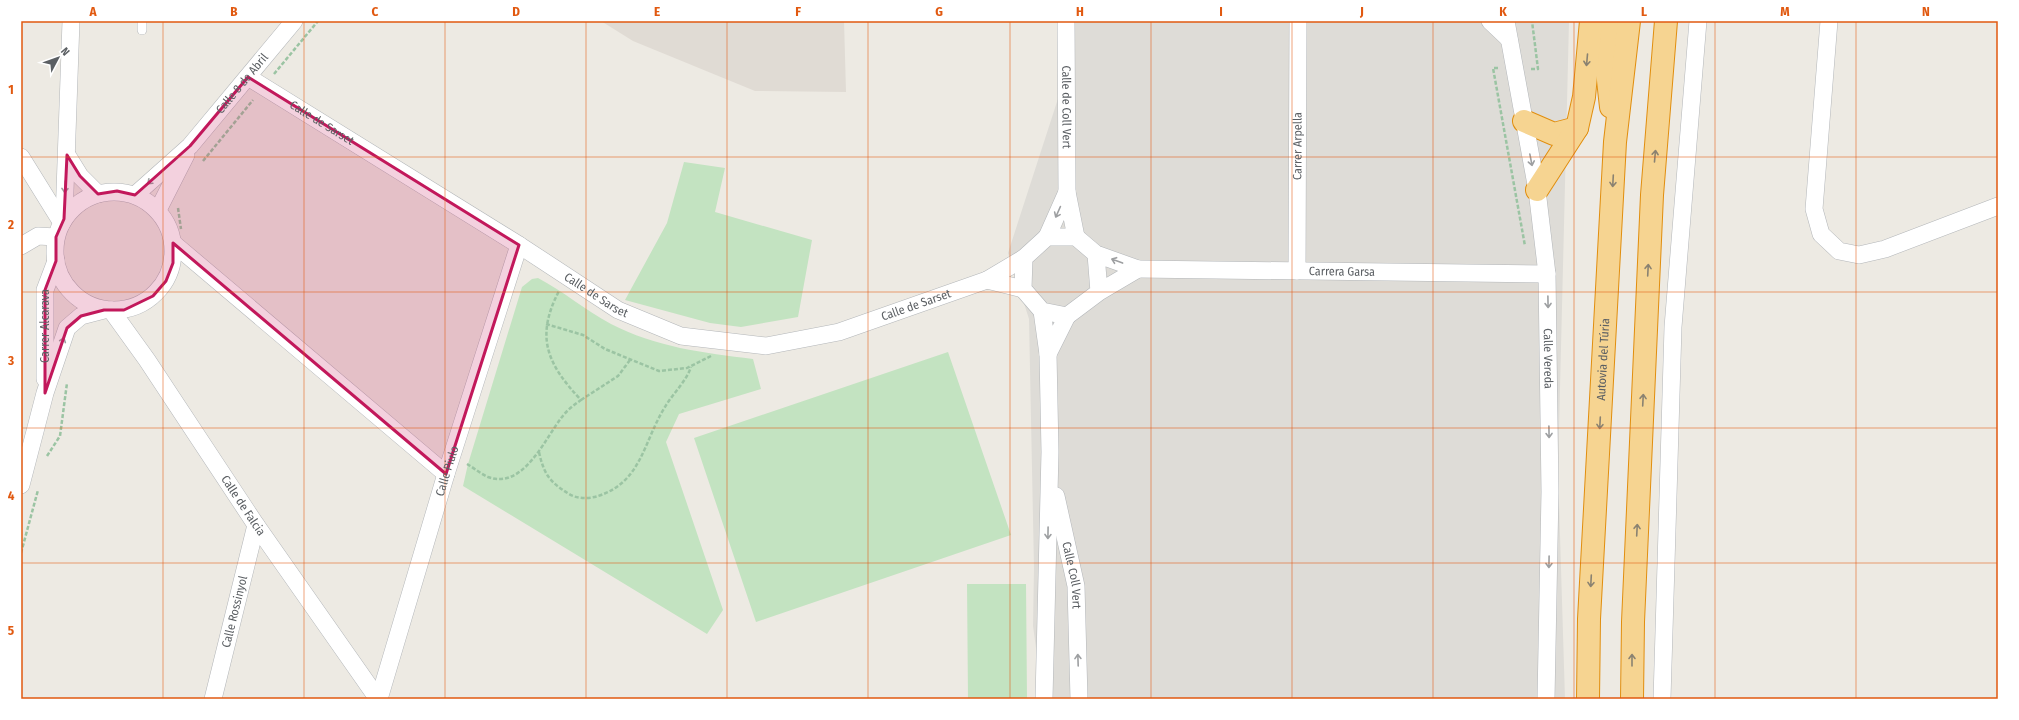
<svg xmlns="http://www.w3.org/2000/svg" width="2019" height="720" font-family="'Fira Sans Condensed',sans-serif">
<style>
.industrial{fill:#dedcd7}
.education{fill:#e0dbd4}
.green{fill:#c3e3c1}
.lines{fill:none;stroke-linecap:round;stroke-linejoin:round}
.lane-casing{stroke:#b3b6b9;stroke-width:10}
.street-casing{stroke:#b3b6b9;stroke-width:18}
.highway-casing{stroke:#e18e0e;stroke-width:24}
.path{stroke:#9bc4a3;stroke-width:2.5;stroke-dasharray:4 2;stroke-linecap:butt}
.lane{stroke:#fff;stroke-width:9}
.street{stroke:#fff;stroke-width:17}
.highway{stroke:#f6d491;stroke-width:22}
.oneway{stroke:#8a8271}
.oneway2{stroke:#9d9fa1}
.marked{fill:#c2185b;fill-opacity:0.2;stroke:#c2185b;stroke-width:3;stroke-linejoin:round}
.grid{fill:none;stroke:#e15910;stroke-width:1;stroke-opacity:0.55}
.labels{text-anchor:middle;stroke-width:3;stroke-linejoin:round;paint-order:stroke}
.street-label{font-size:12px;fill:#5b5f63;stroke:#fff}
.neatline{fill:none;stroke:#e15910;stroke-width:1.5}
.grid-label{font-size:13px;text-anchor:middle;font-weight:bold;fill:#e15910}
</style>
<rect width="100%" height="100%" fill="#edeae3"/>
<path class="industrial" d="M1064,21H1569L1558,470L1565,699H1043L1033,626L1034,568L1029,319L1008,253L1066,74Z"/>
<path class="education" d="M601,21H844L846,92L755,91L633,41Z"/>
<path class="green" d="M684,162L725,168L715,212L812,240L798,317L741,327L710,323L625,300L667,223Z
M538,278C563,291 585,310 611,324C655,347 704,353 753,359L761,389L679,414L666,442L723,610L707,634L463,486L468,464L522,287L532,279Z
M948,352L1011,535L756,622L694,438Z
M967,584H1026L1027,699H968Z"/>
<g class="lines">
<g class="lane-casing">
<path id="lane" d="M142,30V21"/>
</g>
<g class="street-casing">
<g id="street">
<path id="s1" d="M1066,21L1067,192"/>
<path d="M1490,21L1509,39"/>
<path id="s2" d="M1506,21L1537,190L1547,274L1550,492L1546,699"/>
<path d="M1829,21L1814,209L1821,234L1839,251L1859,255L1885,249L1998,206"/>
<path id="s3" d="M248,77L519,245L618,310L681,336L766,346L839,332L987,280"/>
<path d="M67,155L80,176L98,194"/>
<path d="M21,157L62,223"/>
<circle cx="114" cy="251" r="59"/>
<path id="s4" d="M135,195L190,146L294,21"/>
<path d="M158,210L186,155"/>
<path d="M64,219L71,21"/>
<path d="M1047,237L1067,192L1076,237"/>
<path d="M173,243L446,474"/>
<path d="M21,246L38,236L56,237"/>
<path d="M1096,254L1099,292L1067,316L1042,311L1023,289L1024,258L1047,237H1076L1096,254L1138,269L1099,292"/>
<path id="s5" d="M1138,269L1547,274"/>
<path id="s6" d="M1297,271L1298,21"/>
<path d="M1023,289L987,280L1024,258"/>
<path id="s7" d="M111,310L147,360L256,525L378,699"/>
<path d="M1042,311L1048,354L1067,316"/>
<path id="s8" d="M45,379V290L56,261"/>
<path d="M21,485L45,393L67,328L81,316L104,310"/>
<path id="s9" d="M1056,496L1076,586L1079,699"/>
<path id="s10" d="M213,699L256,525"/>
<path id="s11" d="M379,699L446,474L519,245"/>
<path d="M1044,699L1050,452L1048,354"/>
<path d="M1662,699L1673,327L1698,21"/>
</g>
</g>
<g class="highway-casing">
<g id="highway">
<path d="M1611,107L1607,71L1611,21"/>
<path d="M1524,121L1554,134L1577,128"/>
<path d="M1537,190L1577,128L1584,97L1591,21"/>
<path id="s12" d="M1588,699L1589,619L1615,142L1629,21"/>
<path d="M1632,699L1633,622L1652,195L1666,21"/>
</g>
</g>
<path class="path" d="M1498,68H1493L1525,246
M1531,69H1538L1532,21
M274,74L318,21
M203,161L253,100
M178,208L181,229
M546,324L583,335L605,349L659,371L687,368L711,356
M581,400L618,376L630,360
M539,452C544,475 550,482 569,494C577,499 589,499 598,496C642,482 643,442 665,407C673,393 686,382 691,367
M47,456L60,436L67,383
M467,464C474,468 481,474 488,477C524,490 545,438 562,417C567,410 574,405 581,400C547,364 535,337 559,291
M21,553L38,490"/>
<use href="#lane" class="lane"/>
<use href="#street" class="street"/>
<use href="#highway" class="highway"/>
</g>
<defs><path id="oneway-shaft" d="M-6 0H5M1.5-3L5.5 0L1.5 3" fill="none" stroke-width="1.6" stroke-linecap="round" stroke-linejoin="round"/></defs>
<g class="oneway">
<use href="#oneway-shaft" transform="translate(1587 60) rotate(95)"/>
<use href="#oneway-shaft" transform="translate(1655 156) rotate(-85)"/>
<use href="#oneway-shaft" transform="translate(1613 181) rotate(93)"/>
<use href="#oneway-shaft" transform="translate(1648 270) rotate(-87)"/>
<use href="#oneway-shaft" transform="translate(1643 400) rotate(-87)"/>
<use href="#oneway-shaft" transform="translate(1600 423) rotate(93)"/>
<use href="#oneway-shaft" transform="translate(1637 530) rotate(-87)"/>
<use href="#oneway-shaft" transform="translate(1591 581) rotate(93)"/>
<use href="#oneway-shaft" transform="translate(1632 660) rotate(-90)"/>
</g>
<g class="oneway2">
<use href="#oneway-shaft" transform="translate(1531 160) rotate(79)"/>
<use href="#oneway-shaft" transform="translate(152 180) rotate(138)"/>
<use href="#oneway-shaft" transform="translate(65 187) rotate(93)"/>
<use href="#oneway-shaft" transform="translate(1058 212) rotate(114)"/>
<use href="#oneway-shaft" transform="translate(1117 261) rotate(-160)"/>
<use href="#oneway-shaft" transform="translate(1548 302) rotate(89)"/>
<use href="#oneway-shaft" transform="translate(62 343) rotate(-71)"/>
<use href="#oneway-shaft" transform="translate(1549 432) rotate(89)"/>
<use href="#oneway-shaft" transform="translate(1048 533) rotate(91)"/>
<use href="#oneway-shaft" transform="translate(1549 562) rotate(91)"/>
<use href="#oneway-shaft" transform="translate(1078 660) rotate(-92)"/>
</g>
<path class="marked" d="M248,77L519,245L446,474L173,243V263L166,281L153,296L124,310H104L81,316L67,328L45,393V290L56,261V237L64,219L67,155L80,176L98,194L117,191L135,195L190,146Z"/>
<path class="grid" d="M163,21V699M304,21V699M445,21V699M586,21V699M727,21V699M868,21V699M1010,21V699M1151,21V699M1292,21V699M1433,21V699M1574,21V699M1715,21V699M1856,21V699M21,157H1998M21,292H1998M21,428H1998M21,563H1998"/>
<g class="labels">
<g class="street-label">
<text dy="4" stroke="none"><textPath href="#s4" startOffset="155">Calle 8 de Abril</textPath></text>
<text dy="4" stroke="none"><textPath href="#s1" startOffset="86">Calle de Coll Vert</textPath></text>
<text dy="4" stroke="none"><textPath href="#s3" startOffset="87">Calle de Sarset</textPath></text>
<text dy="4" stroke="none"><textPath href="#s6" startOffset="125">Carrer Arpella</textPath></text>
<text dy="4" stroke="none"><textPath href="#s5" startOffset="204">Carrera Garsa</textPath></text>
<text dy="4" stroke="none"><textPath href="#s3" startOffset="411">Calle de Sarset</textPath></text>
<text dy="4" stroke="none"><textPath href="#s3" startOffset="747">Calle de Sarset</textPath></text>
<text dy="4" stroke="none"><textPath href="#s8" startOffset="53">Carrer Alcarava</textPath></text>
<text dy="4" stroke="none"><textPath href="#s2" startOffset="341">Calle Vereda</textPath></text>
<text dy="4" stroke="none"><textPath href="#s12" startOffset="340">Autovia del Túria</textPath></text>
<text dy="4" stroke="none"><textPath href="#s11" startOffset="238">Calle Piulo</textPath></text>
<text dy="4" stroke="none"><textPath href="#s7" startOffset="236">Calle de Falcia</textPath></text>
<text dy="4" stroke="none"><textPath href="#s9" startOffset="81">Calle Coll Vert</textPath></text>
<text dy="4" stroke="none"><textPath href="#s10" startOffset="90">Calle Rossinyol</textPath></text>
</g>
</g>
<rect width="2019" height="720" fill="none" stroke="#ffffff" stroke-width="44"/>
<g transform="translate(58 58) rotate(49)" stroke="#ffffff" stroke-width="3" paint-order="stroke">
<path d="M0-3L7 15L0 10L-7 15Z" fill="#5b5f63"/>
<text y="-6" font-size="11" font-weight="bold" text-anchor="middle" fill="#5b5f63">N</text>
</g>
<rect x="22" y="22" width="1975" height="676" class="neatline"/>
<g class="grid-label">
<text x="93" y="16">A</text>
<text x="234" y="16">B</text>
<text x="375" y="16">C</text>
<text x="516" y="16">D</text>
<text x="657" y="16">E</text>
<text x="798" y="16">F</text>
<text x="939" y="16">G</text>
<text x="1080" y="16">H</text>
<text x="1221" y="16">I</text>
<text x="1362" y="16">J</text>
<text x="1503" y="16">K</text>
<text x="1644" y="16">L</text>
<text x="1785" y="16">M</text>
<text x="1926" y="16">N</text>
<text x="11" y="94">1</text>
<text x="11" y="229">2</text>
<text x="11" y="365">3</text>
<text x="11" y="500">4</text>
<text x="11" y="635">5</text>
</g>
</svg>
